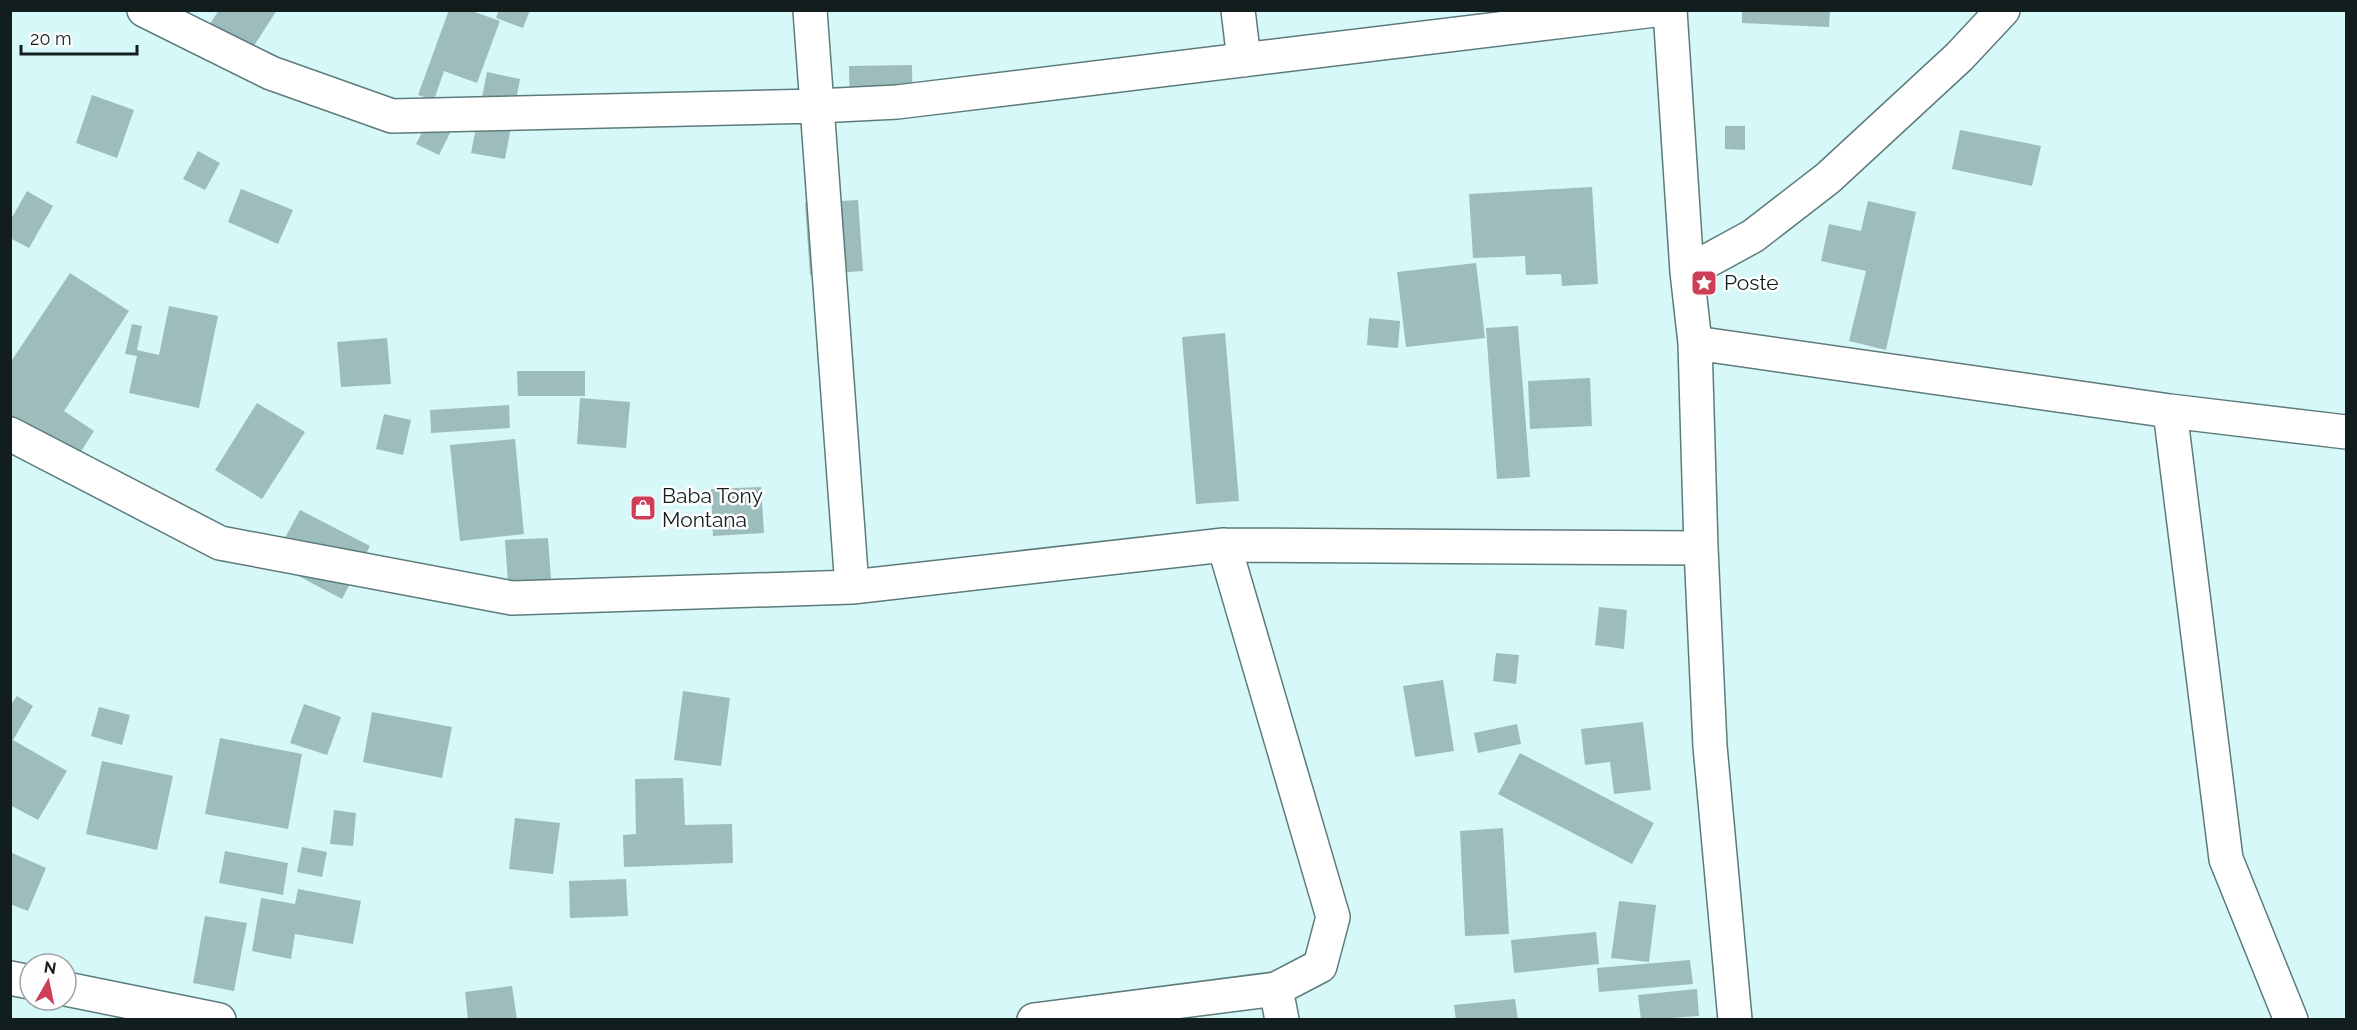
<svg xmlns="http://www.w3.org/2000/svg" width="2357" height="1030" font-family="Raleway,sans-serif">
<style>
.building{fill:#9dbdbc}
.lines{fill:none;stroke-linecap:round;stroke-linejoin:round}
.minor-casing{stroke:#5d7b7a;stroke-width:36}
.minor{stroke:#fff;stroke-width:33}
.labels{text-anchor:middle;stroke-width:5;stroke-linejoin:round;paint-order:stroke}
.poi-label{font-size:21px;fill:#121e1e;stroke:#fefefe;text-anchor:start}
</style>
<rect width="100%" height="100%" fill="#d7f8f8"/>
<path class="building" d="M219,10H277L248,55L206,30Z
M449,10H469L500,21L477,83L444,71L434,100L418,95Z
M499,10H530L523,28L496,18Z
M1742,10H1830L1829,27L1742,23Z
M912,65L913,115L850,116L849,66Z
M487,72L520,79L505,159L471,153Z
M92,95L134,110L117,158L76,143Z
M433,111L455,123L439,155L416,144Z
M1725,126H1745V150L1725,149Z
M1960,130L2041,146L2032,186L1952,169Z
M198,151L220,163L205,190L183,179Z
M1592,187L1598,284L1562,286L1561,274L1526,275L1525,256L1473,258L1469,194Z
M241,189L293,210L278,244L228,222Z
M27,191L53,206L29,248L10,238V221Z
M858,200L863,271L810,275L805,203Z
M1868,201L1916,212L1886,350L1849,341L1866,271L1821,261L1829,224L1861,231Z
M1476,263L1485,338L1406,347L1397,272Z
M70,273L129,311L64,411L94,431L68,472L10,434V363Z
M169,306L218,316L199,408L129,393L137,356L125,354L132,324L142,326L137,350L159,355Z
M1369,318L1400,321L1398,348L1367,345Z
M1518,326L1530,477L1497,479L1486,328Z
M1225,333L1239,501L1196,504L1182,337Z
M387,338L391,384L341,387L337,342Z
M517,371H585V396H518Z
M1590,378L1592,426L1530,429L1528,381Z
M580,398L630,402L626,448L577,444Z
M257,403L305,432L262,499L215,470Z
M509,405L510,428L431,433L430,410Z
M384,414L411,420L403,455L376,449Z
M515,439L524,534L460,541L450,445Z
M761,487L764,533L713,536L711,489Z
M300,510L370,546L342,599L272,562Z
M548,538L551,580L508,582L505,540Z
M1599,607L1627,610L1624,649L1595,645Z
M1496,653L1519,655L1516,684L1493,681Z
M1443,680L1454,751L1415,757L1403,686Z
M683,691L730,698L721,766L674,760Z
M17,696L33,706L13,740L67,771L38,820L10,805V706Z
M304,704L341,717L327,755L290,743Z
M99,707L130,715L122,745L91,736Z
M372,712L452,727L442,778L363,762Z
M1643,722L1651,790L1614,794L1610,762L1585,765L1581,729Z
M1517,724L1521,744L1478,753L1474,733Z
M220,738L302,754L288,829L205,814Z
M1520,753L1654,823L1632,864L1498,794Z
M102,761L173,776L157,850L86,834Z
M683,778L685,825L732,824L733,863L624,867L623,835L636,834L635,779Z
M334,810L356,813L353,846L330,844Z
M515,818L560,823L553,874L509,869Z
M1503,828L1509,934L1465,936L1460,831Z
M302,847L327,852L322,877L297,872Z
M225,851L288,863L283,895L219,883Z
M10,852L46,868L28,911L10,904Z
M626,879L628,916L570,918L569,881Z
M298,889L361,901L353,944L295,934L291,959L252,951L261,898L295,904Z
M1619,901L1656,905L1649,962L1611,958Z
M205,916L247,923L234,991L193,983Z
M1596,932L1599,964L1514,973L1511,940Z
M1690,960L1693,984L1599,992L1597,968Z
M512,986L517,1020H468L465,992Z
M1697,989L1699,1016L1641,1020L1638,995Z
M1515,999L1518,1020H1456L1454,1005Z"/>
<g class="lines">
<g class="minor-casing">
<path id="minor" d="M144,10L271,73L392,116L818,106L897,102L1655,10
M810,10L852,587
M1238,10L1244,60
M1670,10L1687,272L1695,343L1701,548L1710,746L1735,1020
M1687,272L1753,236L1828,178L1959,57L2003,10
M1695,343L2170,411L2346,432
M2170,411L2226,859L2291,1020
M10,434L220,543L512,598L852,587L1224,545L1701,548
M1224,545L1333,917L1320,966L1276,989L1282,1020
M10,978L30,982
M66,989L219,1020
M1034,1020L1276,989"/>
</g>
<use href="#minor" class="minor"/>
</g>
<defs>
<g id="sight-square" transform="scale(1.35)"><rect x="-9" y="-9" width="18" height="18" rx="4" fill="#ce3e56" stroke="#fefefe"/><path d="M0-6L1.8-2.2L6-1.7L2.9 1.2L3.7 5.4L0 3.3L-3.7 5.4L-2.9 1.2L-6-1.7L-1.8-2.2Z" fill="#fff"/></g>
<g id="shop-square" transform="scale(1.35)"><rect x="-9" y="-9" width="18" height="18" rx="4" fill="#ce3e56" stroke="#fefefe"/><path d="M-5-2.5h2.3a2.7 3.5 0 0 1 5.4 0H5L5.5 6h-11ZM-1.5-2.5h3a1.5 2.3 0 0 0-3 0Z" fill="#fff"/></g>
</defs>
<g fill-rule="evenodd">
<use href="#sight-square" x="1704" y="283"/>
<use href="#shop-square" x="643" y="508"/>
</g>
<g class="labels">
<g class="poi-label">
<text x="1724" y="290">Poste</text>
<text x="662" y="503">Baba Tony<tspan x="662" dy="24">Montana</tspan></text>
</g>
</g>
<rect width="2357" height="1030" fill="none" stroke="#121e1e" stroke-width="24"/>
<g transform="translate(48 982) rotate(9)"><circle r="28" fill="#fefefe" stroke="#a0a4a4" stroke-width="1.5"/>
<path d="M0-4.5L10 22L0 15L-10 22Z" fill="#ce3e56"/>
<text y="-9" font-size="16" font-weight="bold" text-anchor="middle" fill="#121e1e">N</text>
</g>
<path d="M21 45v9h116v-9" fill="none" stroke="#121e1e" stroke-width="3"/>
<text x="30" y="45" font-size="18" fill="#121e1e" stroke="#fefefe" stroke-width="4.5" paint-order="stroke">20 m</text>
</svg>
